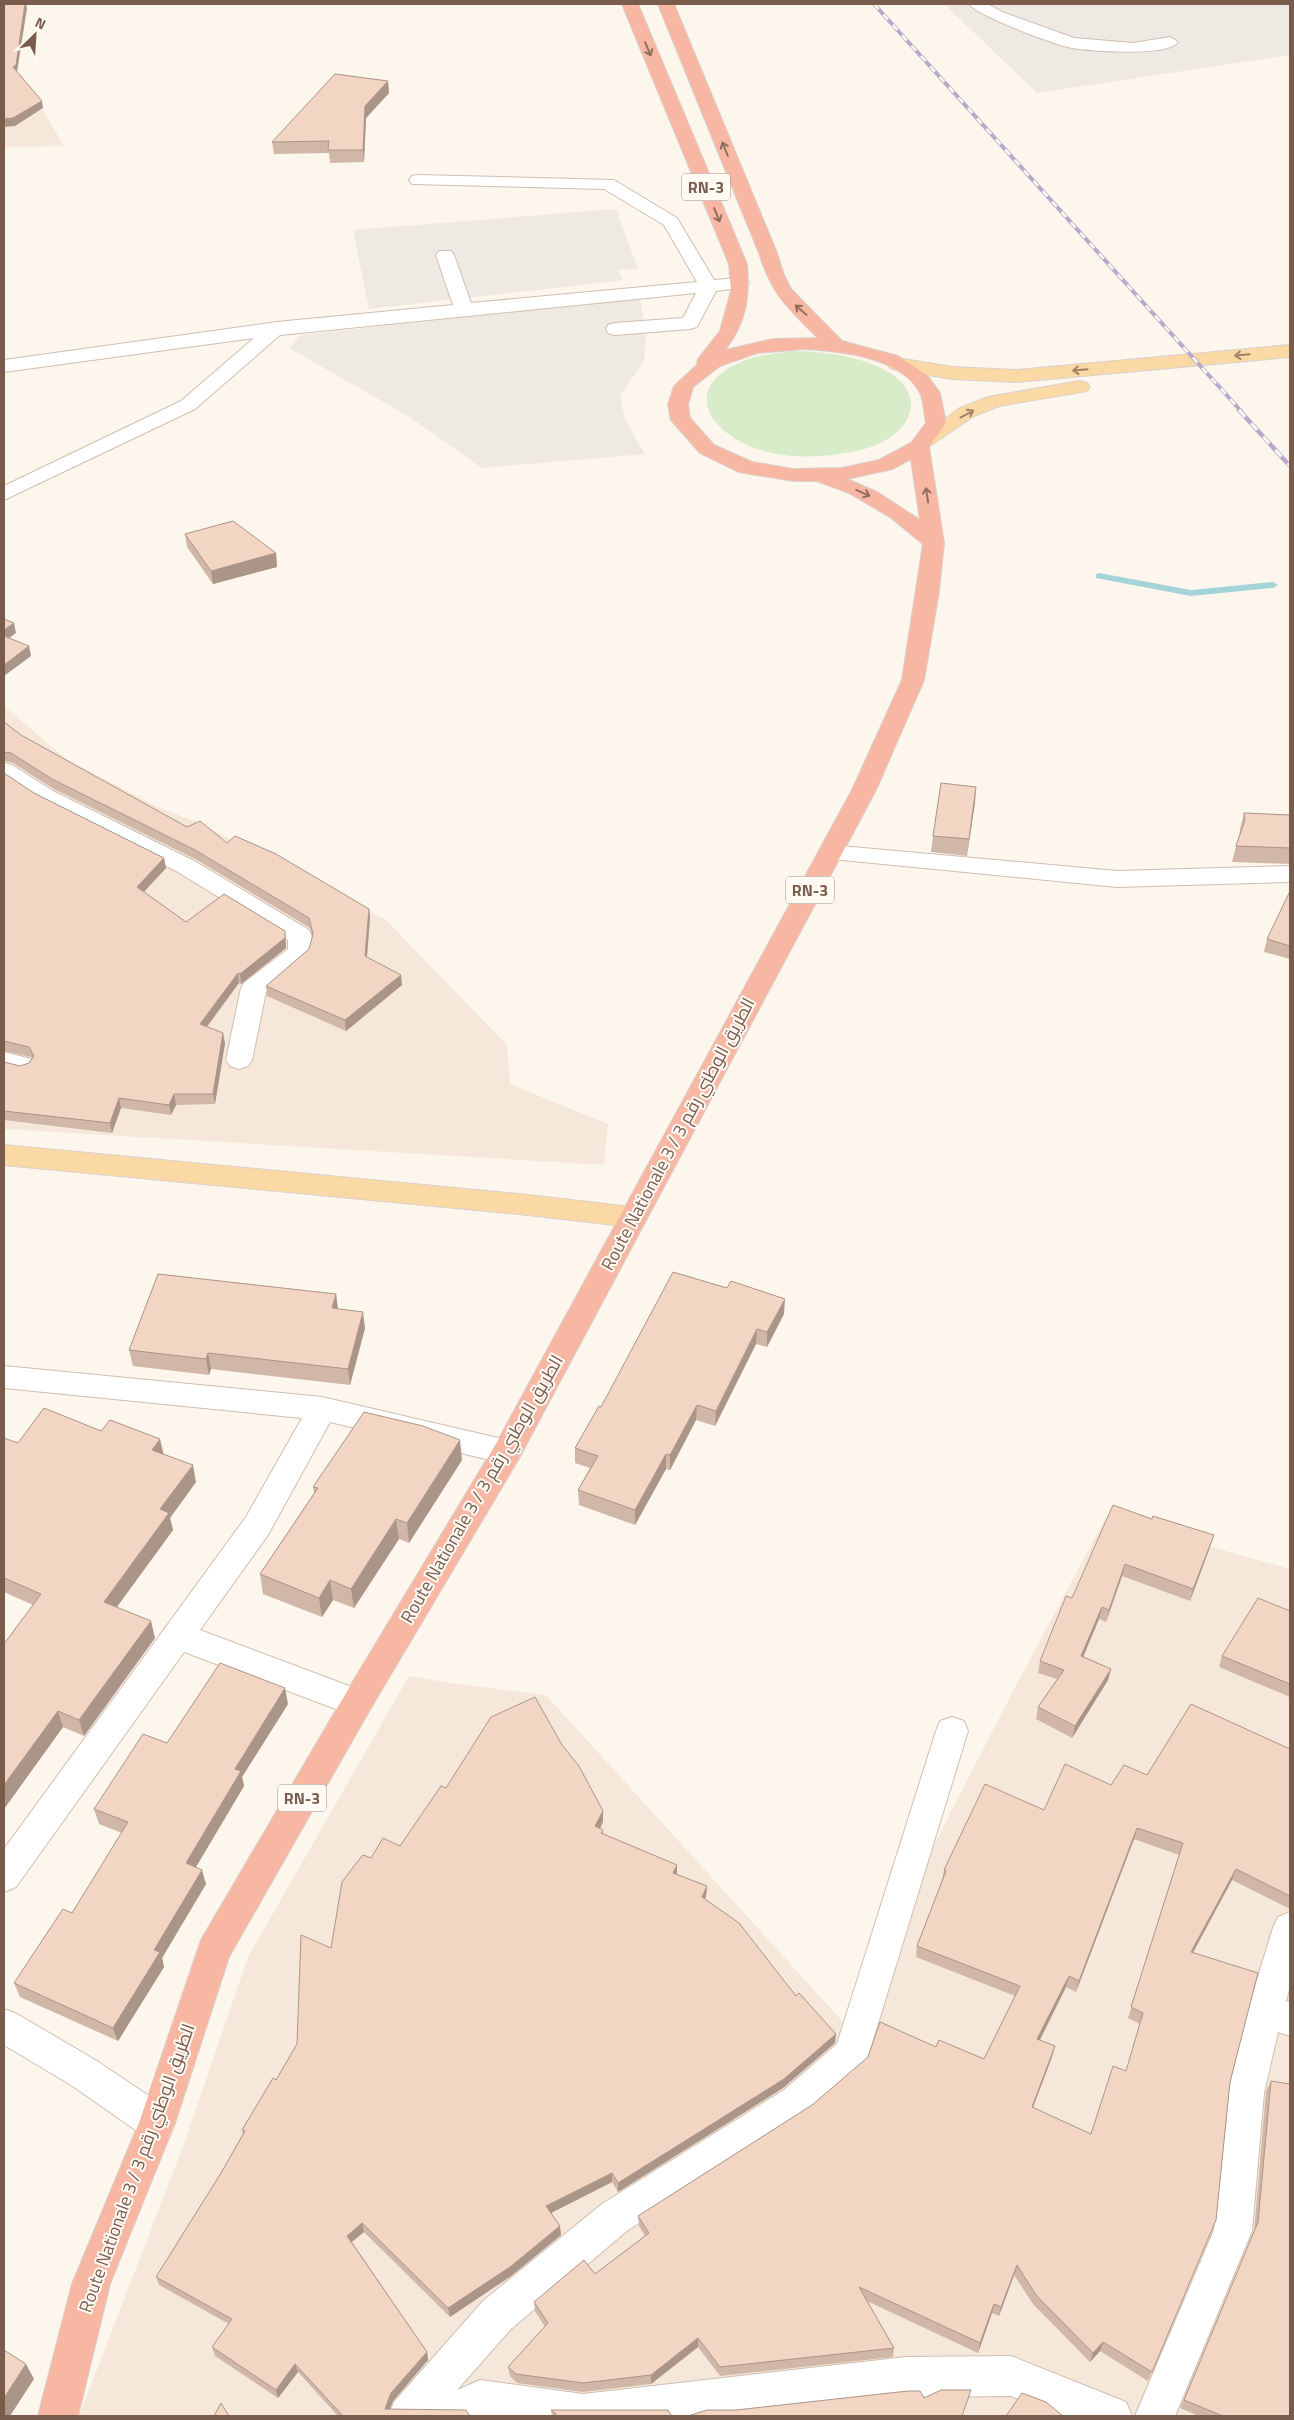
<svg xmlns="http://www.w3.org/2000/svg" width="1294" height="2420" font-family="'Titillium Web',Cairo,sans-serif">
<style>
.residential{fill:#f5e8da}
.industrial{fill:#efe9e4}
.green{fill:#d8ecc9}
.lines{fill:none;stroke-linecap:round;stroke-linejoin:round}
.stream{fill:#a5d3da;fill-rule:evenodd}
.minor-casing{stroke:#d1beb0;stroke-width:2}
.major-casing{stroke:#dad1cd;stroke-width:2}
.highway-casing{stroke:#dad1cd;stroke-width:2}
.minor{fill:#fff;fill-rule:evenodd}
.major{fill:#fbd9a5;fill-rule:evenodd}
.highway{fill:#f7b7a3;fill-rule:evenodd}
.rail-far1-casing{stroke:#b9a8c9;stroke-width:4}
.rail-casing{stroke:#b9a8c9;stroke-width:4.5}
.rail-far1{stroke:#fffaf3;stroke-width:2.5;stroke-dasharray:7;stroke-linecap:butt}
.rail{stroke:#fffaf3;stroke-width:3;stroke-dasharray:9;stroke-linecap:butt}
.wall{fill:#d1b7a8;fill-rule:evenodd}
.shaded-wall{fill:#aa9588}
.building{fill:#f3d5c3;stroke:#aa9588;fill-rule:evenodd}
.oneway{stroke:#936e5e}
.oneway2{stroke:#a18267}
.labels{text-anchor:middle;stroke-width:4;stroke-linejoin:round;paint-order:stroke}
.shield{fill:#fffaf3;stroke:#a28b7f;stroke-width:1}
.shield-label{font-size:16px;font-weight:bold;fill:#7a5c4d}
.street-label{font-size:18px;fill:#7a5c4d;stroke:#fffaf3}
</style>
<rect width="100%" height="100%" fill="#fdf6ec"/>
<path class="residential" d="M4,73L22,75L64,146L4,147Z
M4,706L66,759L158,807L199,823L386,920L507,1045L510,1084L608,1124L604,1165L4,1129Z
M1106,1517L1290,1569V2416H79L184,2144L248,1957L409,1676L456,1684L546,1695L843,2022L1012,1693Z"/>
<path class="industrial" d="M944,4H1290V55L1037,93Z
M616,209L638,269L617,270L624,280L369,309L353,230Z
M640,298L646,331L644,362L620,395L625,420L645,454L482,468L408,416L289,348L301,335Z"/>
<path class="green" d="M795,351C826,352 855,355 883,369C934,395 908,438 864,449C825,459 777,461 741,442C702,421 691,387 736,364C754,355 775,353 795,351Z"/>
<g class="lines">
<path class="stream" d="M1099,573L1191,590L1273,582L1278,585L1273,588L1191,596L1096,578V574Z"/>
<g class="minor-casing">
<path id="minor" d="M969,4H988L1002,12L1074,38L1133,43L1170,37L1178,42C1168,57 1090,51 1072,48C1055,45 978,16 969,4Z
M418,175L614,180L677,218L714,280L740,278L746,279L749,283L746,287L716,291L699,323L697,327L690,329L615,335L608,333L606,329L608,325L615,323L683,318L696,293L280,335L195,409L4,500V486L181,401L254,338L4,372V360L277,322L453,305L436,255L439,251H451L454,255L471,303L697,282L664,225L604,189L412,184L409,180L412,176Z
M4,763L12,765L53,791L196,862L309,930C314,939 314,949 309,958L266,992L252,1060L248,1066L239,1069L230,1066L226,1060L241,988L245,982L288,949V940L178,872L37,801L4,780Z
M830,845L1117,871L1290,866V882L1117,887L822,858L818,853L822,848Z
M4,1052L31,1059L35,1065L31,1071L22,1074L4,1070Z
M4,1366L322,1397L507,1440L518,1444L522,1452L518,1460L507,1464L330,1422L268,1535L200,1630L368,1693L373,1703L368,1713L357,1717L184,1652L16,1887L4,1892V1849L246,1517L302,1418L4,1388Z
M952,1717L964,1721L968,1731L865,2066L810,2114L628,2230L511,2329L457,2390L480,2380L583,2394L906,2357L1011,2356L1126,2402L1132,2416H1063L1011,2396L906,2397L735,2416H388L394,2402L483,2301L602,2204L784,2090L837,2044L936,1731L940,1721Z
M1290,1912V1986L1286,2001L1290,2002V2036L1278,2032L1264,2093L1252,2231L1175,2416H1135L1214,2230L1228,2093L1247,2012L1273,1928L1278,1917Z
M4,2009L17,2014L97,2061L170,2110L175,2123L170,2136L157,2141L144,2136L71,2085L4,2045Z"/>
</g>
<g class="major-casing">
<path id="major" d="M1290,345V357L1015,382L953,379L897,370L890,368L887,364L890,360L897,358L953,367L1015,370Z
M1080,381L1087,383L1090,387L1087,391L999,406L974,416L933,444H919L916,440L960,408L988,397Z
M4,1145L519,1194L632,1207L642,1210L646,1217L642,1224L632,1227L519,1214L4,1165Z"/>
</g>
<g class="highway-casing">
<path id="highway" d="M622,4H638L747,264C750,297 746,323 725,350L773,339L818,338C788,308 772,295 759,253L658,4H674L777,253L784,275L791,289L842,341L898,356L927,375L940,393L946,423L929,447L944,543L939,591L924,680L876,790L518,1460L368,1713L229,1957L175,2123L110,2284L78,2416H38L72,2284L139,2123L201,1940L346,1693L496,1444L852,790L902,680L923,544L890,517L849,493L817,481H793L739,472L700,453L671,420L668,405L674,386L697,365L698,359L720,331L731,291L729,264ZM805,349C840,351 902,357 920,393C924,401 924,414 926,423L911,443L879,460L842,468L793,469L752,462L714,445L690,418L688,405L693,387L720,366L757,353ZM911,459L920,520L877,492L847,479L893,469Z"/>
</g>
<use href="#minor" class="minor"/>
<use href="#major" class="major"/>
<use href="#highway" class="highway"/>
<g class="rail-far1-casing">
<path id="rail-far1" d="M874,4L1241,411"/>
</g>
<g class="rail-casing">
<path id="rail" d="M1239,410L1290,466"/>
</g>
<use href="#rail-far1" class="rail-far1"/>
<use href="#rail" class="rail"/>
</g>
<path class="wall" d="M388,81L389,93L366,118L364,162L330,163L329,153L274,154L272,142Z
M185,534L276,553L277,567L213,584L187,547Z
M4,722L21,735L187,827L227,843L369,909L370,919L367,957L402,985L346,1031L267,996L266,986L309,949L313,937L310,928L197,860L54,789L13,763L4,761V762Z
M4,773L34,793L164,858L166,868L144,892L186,922L285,931L286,948L241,984L239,983L207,1027L225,1043L215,1104L176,1105L171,1115L121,1108L112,1133L4,1120V1062L20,1066L29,1063L32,1058L31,1057L4,1051Z
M976,787L967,856L931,852L933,836Z
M1244,813L1290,815V864L1232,862L1236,846L1240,832V829Z
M1290,891V959L1264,952L1267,939Z
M336,1294L338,1309L365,1328L350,1385L211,1369L209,1375L133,1366L129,1350Z
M784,1314L767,1347L756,1344L715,1426L696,1420L670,1470L666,1469L635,1525L579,1505L578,1490L590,1468L575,1463V1448L601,1407Z
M101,1431L163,1454L196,1482L170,1518L173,1530L117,1607L155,1638L84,1736L63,1727L4,1809V1644L33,1605L4,1592V1438L18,1443Z
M462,1460L409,1543L399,1539L354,1608L333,1600L322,1617L263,1594L260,1574L314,1493L313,1487Z
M1152,1519L1210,1547L1190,1601L1122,1576L1106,1622L1099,1619L1083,1656L1111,1669L1108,1680L1072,1738L1036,1719L1038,1707L1057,1679L1038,1673L1040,1661L1072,1598Z
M1290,1611V1697L1219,1667L1222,1656Z
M288,1704L242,1777L244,1786L196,1867L206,1884L162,1958L164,1967L118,2041L20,1997L14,1983L72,1913L122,1833L99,1824L94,1809L167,1743Z
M562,1745L603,1811V1822L600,1829L603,1833L677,1875L707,1886L706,1896L705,1899L796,1996L835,2043L783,2088L618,2192L612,2182L551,2213L561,2235L511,2276L450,2317L364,2232L352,2242L427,2352L428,2360L393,2401L390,2409L470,2416H338L298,2372L278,2398L215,2356L212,2347L229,2324L159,2285L156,2277L221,2173L243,2134L242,2130L276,2080L297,2044L331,1948L371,1858L400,1846L446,1788Z
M1290,1749V1909L1232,1880L1193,1953L1230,2082L1216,2220L1148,2381L1100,2351L1090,2362L1033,2304L1014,2275L999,2316L992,2313L978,2353L867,2301L894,2348L893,2357L720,2376L698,2347L651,2384L583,2392L517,2383L510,2376L508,2367L545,2327L535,2311L534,2302L595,2274L645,2236L639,2226L638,2216L936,2047L984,2059L1015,1996L916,1957L917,1946L942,1881L944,1870L1044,1810L1111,1785L1147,1775ZM1134,1839L1179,1855L1128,2018L1140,2024L1126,2071L1091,2134L1033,2108L1052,2057L1039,2040L1066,1987L1076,1992Z
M1271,2081L1290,2416H1199L1180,2408L1254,2232L1266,2091Z
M551,2410L672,2416H552Z"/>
<path class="shaded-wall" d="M25,4H26L27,8L17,72L13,67Z
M388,81L389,93L366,118L364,162L363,150L365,106Z
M42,101L43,108L15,126L4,127V119Z
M276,553L277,567L213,584L211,571Z
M14,623L16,633L4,642V630Z
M29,646L31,656L4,676V665Z
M976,787L975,803L967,856L969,839Z
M164,858L166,868L139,897L137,887Z
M369,909L370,919L366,966L365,956Z
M285,931L286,948L241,984L240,974Z
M238,973L239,983L201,1034L200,1024Z
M401,975L402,985L346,1031L345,1020Z
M223,1033L225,1043L215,1104L213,1094Z
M174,1094L176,1105L171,1115L169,1105Z
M119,1098L121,1108L112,1133L110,1123Z
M336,1294L338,1310L332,1308Z
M785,1299L784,1314L767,1347V1332Z
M363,1312L365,1328L350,1385L348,1369Z
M757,1329L756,1344L715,1426L716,1411Z
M208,1353L211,1369L209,1375L206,1359Z
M697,1405L696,1420L670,1470V1455Z
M160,1439L164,1456L152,1450Z
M460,1440L462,1460L409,1543L407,1523Z
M666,1454V1469L635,1525V1510Z
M193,1465L196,1482L170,1518L173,1530L108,1619L104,1602L160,1509Z
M396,1519L399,1539L354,1608L351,1589Z
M1214,1535L1210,1547L1190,1601L1193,1589Z
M1125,1564L1122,1576L1106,1622L1109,1610Z
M330,1580L333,1600L322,1617L319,1598Z
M1102,1607L1099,1619L1079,1667L1081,1656Z
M151,1621L155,1638L84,1736L79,1720Z
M1111,1669L1108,1680L1072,1738L1075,1726Z
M285,1688L288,1704L242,1777L244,1786L190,1877L186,1863L235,1769Z
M58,1711L63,1727L4,1809V1785Z
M603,1811V1822L595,1837V1826Z
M1137,1828L1134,1839L1076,1992L1079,1981Z
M677,1865V1875L673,1873Z
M1236,1869L1232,1880L1187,1963L1191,1952Z
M202,1870L206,1884L162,1958L164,1967L118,2041L113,2028L154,1950Z
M707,1886L706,1896L702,1907V1897Z
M1069,1976L1066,1987L1035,2050L1037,2039Z
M836,2034L835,2043L783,2088L618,2192V2183Z
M1055,2046L1052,2057L1029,2117L1032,2107Z
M612,2173V2182L547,2215L546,2206Z
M362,2223L364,2232L349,2244L347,2236Z
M560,2226L561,2235L511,2276L450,2317L448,2308Z
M1017,2265L1014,2275L999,2316L1001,2307Z
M994,2304L992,2313L978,2353L980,2343Z
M698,2338V2347L651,2384V2375Z
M1103,2342L1100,2351L1090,2362L1093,2353Z
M427,2352L428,2360L393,2401L387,2416L385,2409L391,2393Z
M26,2364L34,2379L10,2416H4V2398Z
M295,2364L298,2372L278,2398L276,2390Z"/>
<path class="building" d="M4,4H25L16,65L13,67L42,101L13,118L4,119Z
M335,74L388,81L365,106L363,150H328L329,141L272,142Z
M233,521L276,553L211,571L185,534Z
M4,619L14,623L4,630Z
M4,636L29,646L4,665Z
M4,722L21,735L187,827L200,821L227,843L235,836L276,854L369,909L365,956L401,975L345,1020L266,986L309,949L313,934L309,918L195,850L52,779L11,753L4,752Z
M4,773L34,793L164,858L137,887L186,922L224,894L285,931V938L240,974L238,973L200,1024L223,1033L213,1094H174L169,1105L119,1098L110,1123L4,1111V1062L20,1066L29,1063L34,1056L29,1047L4,1041Z
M941,783L976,787L969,839L933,836Z
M1244,813L1290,815V848L1236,846L1245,820Z
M1290,891V946L1267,939Z
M673,1272L727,1288L731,1281L785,1299L767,1332L757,1329L716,1411L697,1405L670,1455L666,1454L635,1510L578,1490L598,1456L575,1448L599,1406L601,1407Z
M158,1274L336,1294L332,1308L363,1312L348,1369L208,1353L206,1359L129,1350Z
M44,1408L101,1431L110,1420L160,1439L152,1450L193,1465L160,1509L169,1513L104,1602L151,1621L79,1720L58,1711L4,1785V1644L41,1594L4,1578V1438L18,1443Z
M364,1412L423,1426L460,1440L407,1523L396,1519L351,1589L330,1580L319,1598L260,1574L318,1488L313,1487Z
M1113,1505L1152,1519L1153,1516L1214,1535L1193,1589L1125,1564L1109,1610L1102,1607L1081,1656L1111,1669L1075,1726L1038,1707L1064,1670L1040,1661L1066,1596L1072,1598Z
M1258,1598L1290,1611V1684L1222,1656Z
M220,1663L285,1688L235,1769L241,1771L186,1863L202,1870L154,1950L160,1952L113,2028L14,1983L63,1909L72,1913L128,1822L94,1809L143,1734L167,1743Z
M535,1697L562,1745L579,1766L603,1811L595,1826L603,1830L601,1833L677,1865L673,1873L707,1886L702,1897L739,1923L796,1996L799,1993L836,2034L784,2079L618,2183L612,2173L546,2206L560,2226L510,2267L448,2308L362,2223L347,2236L427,2352L391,2393L385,2409L466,2410L470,2416H343L295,2364L276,2390L212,2347L232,2319L156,2277L221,2173L245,2131L242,2130L273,2078L276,2080L297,2044L301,1935L331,1948L342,1882L354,1866L363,1855L371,1858L383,1838L400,1846L441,1786L446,1788L491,1717Z
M1191,1704L1290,1749V1896L1236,1869L1191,1952L1258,1973L1230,2082L1216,2220L1152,2372L1103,2342L1093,2353L1036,2295L1017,2265L1001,2307L994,2304L980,2343L859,2287L894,2348L720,2367L698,2338L651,2375L583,2383L516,2374L508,2367L548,2323L534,2302L584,2260L595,2274L649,2233L638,2216L812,2105L868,2057L880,2022L936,2047L939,2040L984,2059L1020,1986L917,1946L946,1871L944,1870L985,1784L1044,1810L1065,1764L1111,1785L1124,1765L1147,1775ZM1137,1828L1183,1843L1131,2007L1143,2013L1126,2071L1113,2066L1091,2134L1032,2107L1055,2046L1037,2039L1069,1976L1079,1981Z
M1271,2081L1290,2084V2416H1223L1184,2400L1258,2222Z
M4,2350L26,2364L4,2398Z
M941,2390H971L962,2416H688L707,2410H736L908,2391H920L924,2398Z
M1022,2393L1046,2402L1063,2416H1006Z
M221,2403L229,2416H214Z
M551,2410H668L672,2416H558Z"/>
<defs><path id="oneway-shaft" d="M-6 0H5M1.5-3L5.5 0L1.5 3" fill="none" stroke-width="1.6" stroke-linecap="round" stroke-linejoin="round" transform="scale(1.25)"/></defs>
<g class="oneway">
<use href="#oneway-shaft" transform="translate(648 49) rotate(67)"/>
<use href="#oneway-shaft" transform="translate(725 149) rotate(-112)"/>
<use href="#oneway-shaft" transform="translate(717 215) rotate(67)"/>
<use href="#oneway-shaft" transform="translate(801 310) rotate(-139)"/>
<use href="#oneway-shaft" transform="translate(863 493) rotate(24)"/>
<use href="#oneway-shaft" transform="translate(927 495) rotate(-99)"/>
</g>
<g class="oneway2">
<use href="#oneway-shaft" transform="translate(1242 355) rotate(175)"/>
<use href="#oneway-shaft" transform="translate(1080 370) rotate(175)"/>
<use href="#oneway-shaft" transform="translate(967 414) rotate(-28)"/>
</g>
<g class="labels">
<g class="shield">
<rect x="682" y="173.5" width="48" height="27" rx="4"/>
<rect x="786" y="876.5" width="48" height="27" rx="4"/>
<rect x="278" y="1784.5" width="48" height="27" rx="4"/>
</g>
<g class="shield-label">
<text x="706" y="193">RN-3</text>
<text x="810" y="896">RN-3</text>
<text x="302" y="1804">RN-3</text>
</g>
<g class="street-label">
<text transform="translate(678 1134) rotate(-62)" y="6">Route Nationale 3 / الطريق الوطني رقم 3</text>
<text transform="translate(482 1489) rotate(-60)" y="6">Route Nationale 3 / الطريق الوطني رقم 3</text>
<text transform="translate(137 2168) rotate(-70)" y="6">Route Nationale 3 / الطريق الوطني رقم 3</text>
</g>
</g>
<rect width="1294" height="2420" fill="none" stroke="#7a5c4d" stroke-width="10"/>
<g transform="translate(35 35) rotate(25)" stroke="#fffaf3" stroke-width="4" paint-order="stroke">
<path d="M0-4L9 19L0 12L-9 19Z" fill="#7a5c4d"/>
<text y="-8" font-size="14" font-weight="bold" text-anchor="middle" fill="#7a5c4d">N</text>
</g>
</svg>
